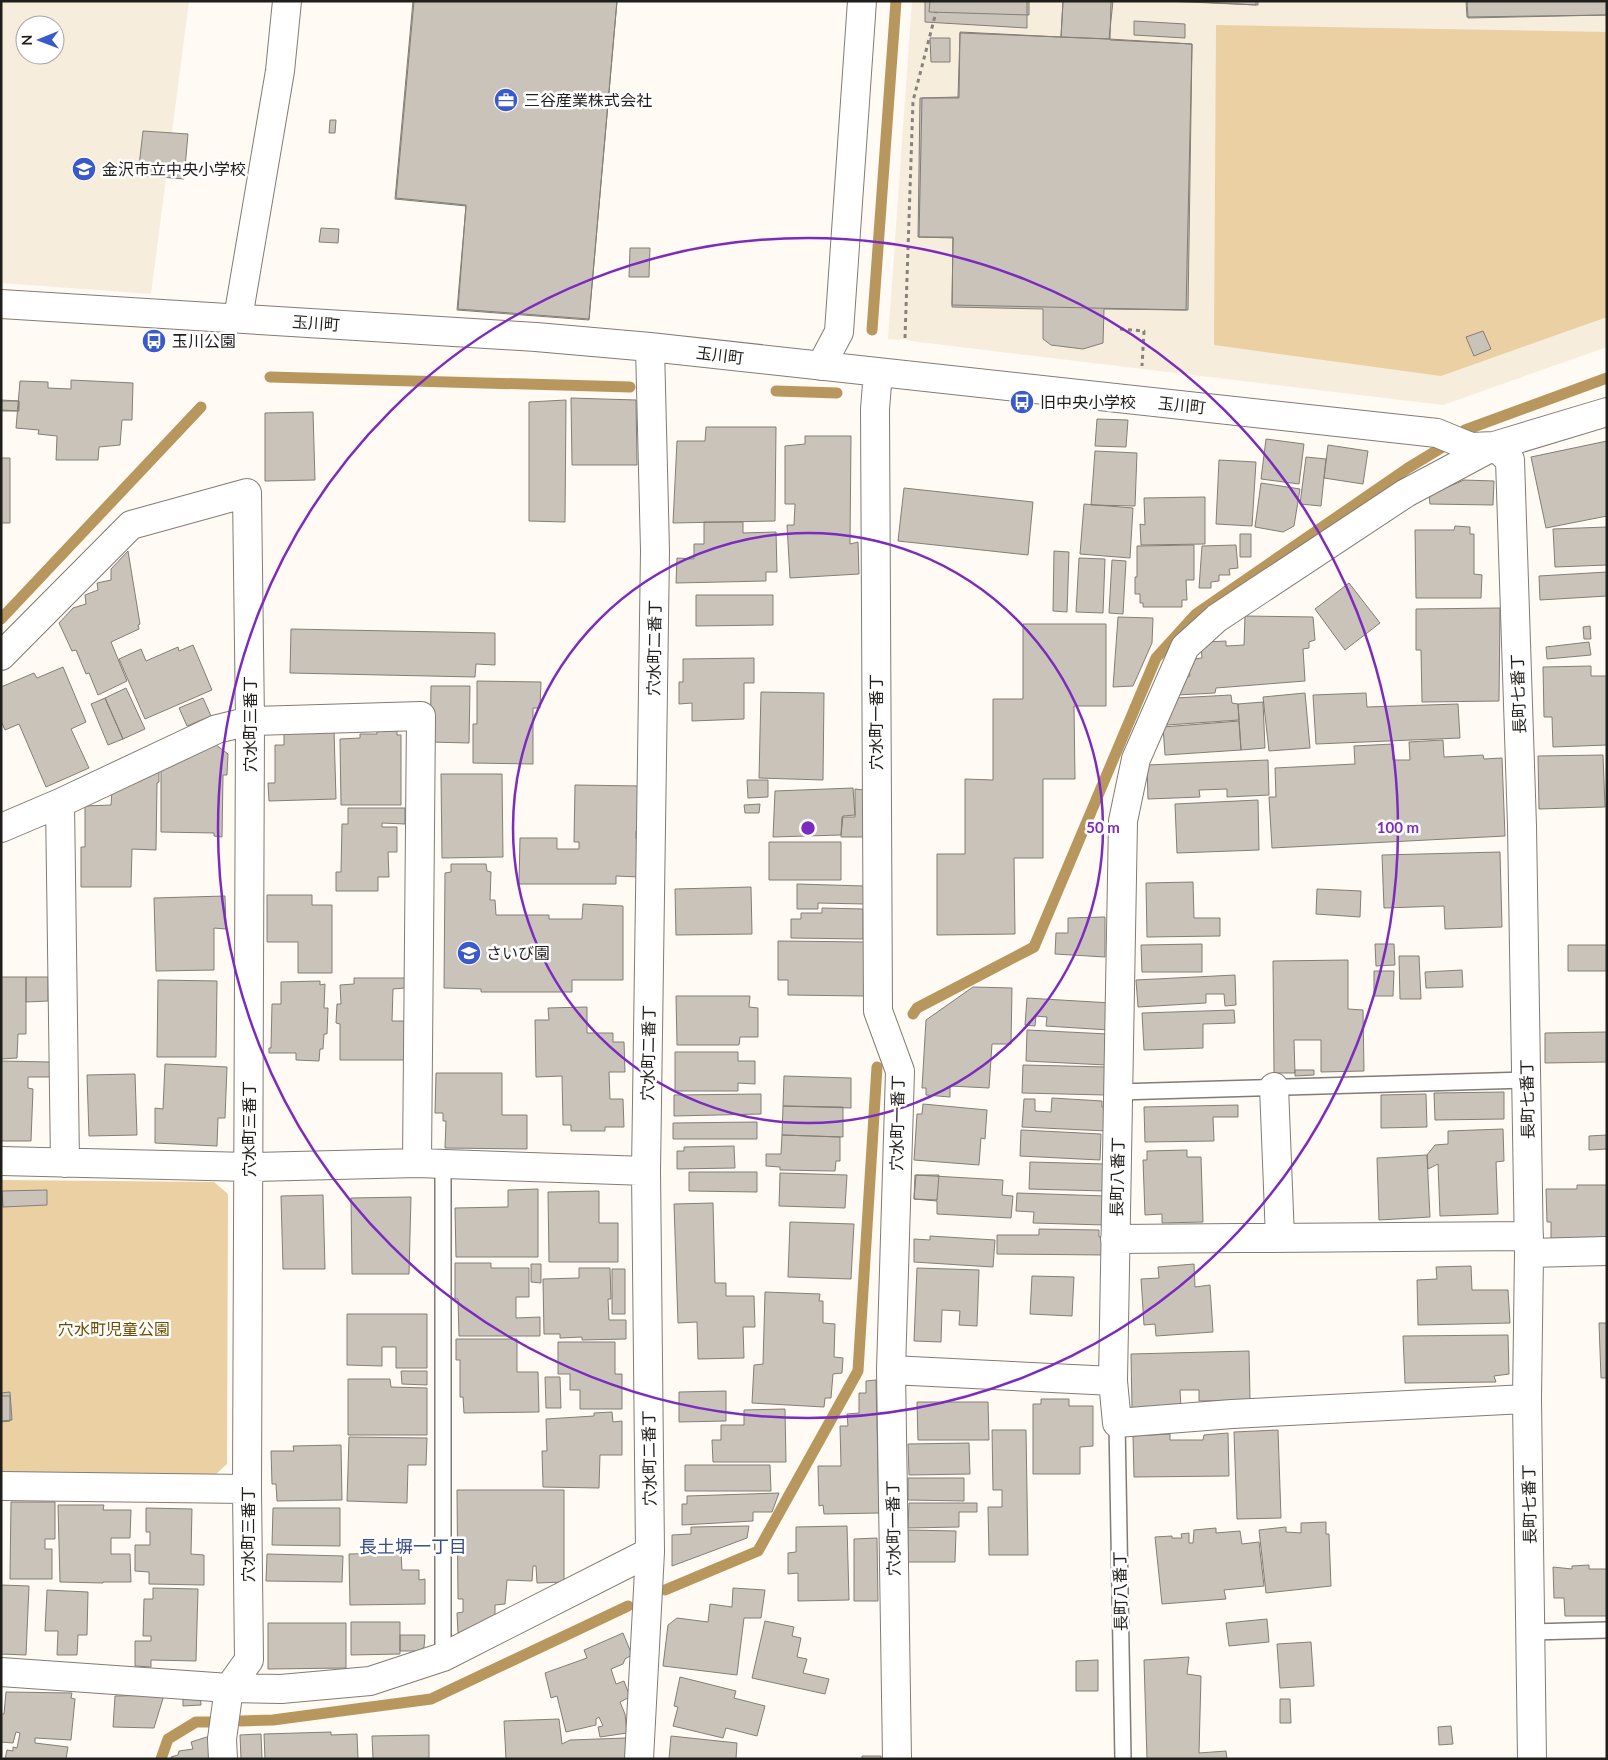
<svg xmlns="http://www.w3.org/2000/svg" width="1608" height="1760" font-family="Lato,'Noto Sans JP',sans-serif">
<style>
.built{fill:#f7eddd;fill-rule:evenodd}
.green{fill:#ead0a3}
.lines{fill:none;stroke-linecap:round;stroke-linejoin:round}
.stream{stroke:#b8975e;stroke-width:11}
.building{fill:#c9c3ba;stroke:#837e76}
.lane-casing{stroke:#817c74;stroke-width:18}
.street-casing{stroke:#817c74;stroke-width:30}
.path{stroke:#86837e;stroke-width:3;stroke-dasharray:4 4;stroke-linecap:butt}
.lane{stroke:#fff;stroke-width:15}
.street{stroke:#fff;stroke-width:28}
.ring{fill:none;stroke:#7b2cbf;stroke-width:2.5}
.labels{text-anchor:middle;stroke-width:5;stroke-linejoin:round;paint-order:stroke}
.poi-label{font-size:16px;fill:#201e1b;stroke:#fff;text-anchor:start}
.street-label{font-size:16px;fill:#201e1b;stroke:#fff}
.park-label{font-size:16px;fill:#6e4d01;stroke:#fff}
.neighbourhood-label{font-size:18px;fill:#394e88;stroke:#fff}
.centre{fill:#7b2cbf;stroke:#fff;stroke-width:2.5}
.ring-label{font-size:15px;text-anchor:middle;font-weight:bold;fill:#7b2cbf;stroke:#fff;stroke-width:5;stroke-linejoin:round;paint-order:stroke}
</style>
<rect width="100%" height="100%" fill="#fffaf3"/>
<path class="built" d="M1,1H189L151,294L1,283ZM25,25H55V55H25Z
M912,1H1607V347L1443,405L910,341L905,339L899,340L888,339Z"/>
<path class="green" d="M1216,25L1607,32V317L1441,376L1214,345Z
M1,1180L214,1182L228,1194L227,1464L215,1475L1,1474Z"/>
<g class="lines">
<path class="stream" d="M872,330L896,1
M270,377L630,387
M776,391L837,393
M1465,430L1607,378
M1,619L201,407
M913,1014L917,1008L1034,947L1156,658L1196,614L1408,468L1441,448
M665,1590L758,1551L858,1371L877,1067
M241,1721L273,1720L431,1699L628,1606
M161,1759L168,1739L196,1722H209"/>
</g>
<path class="building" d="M413,1H617L589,320L457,310L466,206L395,199Z
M414,1H617L589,319L458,309L466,205L396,198Z
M925,1H1027V28L925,22Z
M930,1H1029V15L929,12Z
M1063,1H1113L1109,39L1061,37Z
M1063,1H1111L1110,40L1192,44L1186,310L952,305L953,238L918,237L920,98H959L960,32L1061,37Z
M1164,1H1258V5Z
M1180,1H1256V5Z
M1466,1H1607V15L1467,17Z
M1467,1H1607V15L1468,18Z
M1134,21L1185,24V38L1134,35Z
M960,33L1109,39L1192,44L1188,310L1104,309L1103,343L1083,349L1051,345L1043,339V309L952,307L953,237H919L922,98L958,97Z
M930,38H950V62H931Z
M330,120H336L335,133H329Z
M143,131L188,134L184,179L138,175Z
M321,228L339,229L338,243L319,242Z
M630,248H650L649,277H629Z
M1483,331L1491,349L1474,356L1466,337Z
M71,380L133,383L132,420H122L120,445L99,447L98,460H56L57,436L38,434L39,430L16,428L20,381L48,382V388L71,389Z
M571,398L636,400L637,465H572Z
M1,400L19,401L18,411H1Z
M566,400L565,522L529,521V402Z
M1,401H19V411L1,410Z
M313,412L315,480L265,481V413Z
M1097,419L1128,420L1126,447L1095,446Z
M706,427H776L775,521L673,523L677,441H705Z
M805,436H851L850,544L858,542L859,574L790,578L787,525H794L795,504H785V446L805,444Z
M1266,439L1304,444L1299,484L1261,479Z
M1607,441V516L1546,528L1531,457Z
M1328,445L1368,451L1363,484L1324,478Z
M1095,451L1137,453L1135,506L1091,505Z
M1306,457L1326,459L1321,506L1300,504Z
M1,458H10V523H1Z
M1219,460L1256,462L1252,526L1216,524Z
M1464,480L1494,481L1493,505L1430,504L1429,495Z
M1261,483L1300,489L1294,526L1283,532L1255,527Z
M904,488L1033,502L1028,555L898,541Z
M1205,497V544L1141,545L1140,524L1145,525L1144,498Z
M1084,504L1133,508L1130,558L1080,554Z
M704,522H743V533L776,532L777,572H766V581L676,583L677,558L694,559V544H704Z
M1455,526L1470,527V534H1474V574L1482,575L1481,598H1416L1415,530H1454Z
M1607,527V565L1555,567L1553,529Z
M1240,534H1251V557H1240Z
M1194,545V580H1186L1187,600H1182V607H1143V603H1140V594H1135V577H1137V546Z
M1236,545L1238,568L1229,569L1230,575H1219V581L1211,582V588H1199L1202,546Z
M128,551L140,624L138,625L139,629L111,642L127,681L98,695L89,673L86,674L76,650L72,651L59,623L73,608L86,604L85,595L98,590L97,583L111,580V569Z
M1054,551L1069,552L1067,612L1053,611Z
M1079,558L1105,559L1103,613L1076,612Z
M1112,560L1126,561L1123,614L1109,613Z
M1607,572V596L1540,600L1539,576Z
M1349,583L1380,623L1345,650L1315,609Z
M696,595H773V625L696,626Z
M1500,608L1499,701L1422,702L1421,650H1416V609Z
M1245,616L1313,617L1315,640L1309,642V648L1303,649L1305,681L1216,688L1215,693L1177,695L1182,679L1190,676L1188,663L1194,659L1202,658L1201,645L1207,642L1226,641V646L1244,645Z
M1118,617L1153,618L1152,643L1133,686L1113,687Z
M1023,624H1106V706H1074L1075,779H1043V858H1014L1015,934L937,935V854H965V779L993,780V699H1023Z
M1590,626L1591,639H1584L1583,627Z
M291,629L495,633V665L476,664L475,677L290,673Z
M1589,642L1591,655L1547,659L1546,647Z
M193,645L212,690L145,719L119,659L141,649L146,661L178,647L179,651Z
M754,658V683H744V719L692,721V703L679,704V682H683V659Z
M1591,666V676H1607V745L1553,747L1552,717H1544L1543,667Z
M63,667L86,722L71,729L89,768L46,787L19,724L5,730L1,721V687L34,673L37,678Z
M477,681L541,682L540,708H533V764L473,763V724H477Z
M431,686H470L469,743L430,742Z
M126,688L145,729L123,739L105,698Z
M761,692L824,693L823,780L759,778Z
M1305,693L1310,748L1269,751L1263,697Z
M1366,693L1367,707L1458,704L1460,738L1316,744L1313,695Z
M1231,695L1232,703L1238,704L1239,720L1167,725V717H1170V707L1175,698Z
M105,698L123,739L108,745L91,704Z
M203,698L211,716L187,726L179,708Z
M1263,702L1265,748L1241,750L1238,704Z
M1239,721L1241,750L1165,755L1163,727Z
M334,730L336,799L269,801L268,783H275V745H284V732Z
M377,730H397V735H401V805H341L340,739L360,738V734H377Z
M1443,740L1444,757L1483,755L1484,759L1502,758L1505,836L1272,848L1269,797H1276L1275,768L1355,764L1354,746L1393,744V760H1410L1409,742Z
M216,745L228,754L227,775H223L222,837L214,836V833L161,832V769Z
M1603,755L1605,807L1539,809L1538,756Z
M1268,760L1269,795L1227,797V789L1199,790L1200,797L1148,799L1147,765Z
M159,771V782L157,783L156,850L132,849L131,887H81V847H85V806L111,805L112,791Z
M441,774H502L503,857L442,858Z
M747,780H768V797L748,798Z
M575,785L641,786L642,832L636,831V839H640V877L616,876V884H519L520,838H557V849H579V842H574Z
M853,788L855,815L843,816L841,835L773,837L775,791Z
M855,789L864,790V837H841L842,817H855Z
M1258,800L1259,850L1177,853L1175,804Z
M760,804L759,813H745L744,805Z
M348,808H405V824L382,823V827H397V852H388L389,877H378V891H336V872H341L342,824H348Z
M769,842H841V880H769Z
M1500,852L1502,927L1445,929L1444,906L1384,908L1382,855Z
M451,864H486L487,871L491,872L490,900H495L496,915H549V919H582L583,904L623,906V980H572V992H481V989L444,988L445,873L451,872Z
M1193,882L1194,918H1220V936L1147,937L1146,883Z
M797,884L864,886V904L818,903V909H797Z
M751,887L752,934L676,935L675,889Z
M1317,889L1361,891L1360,917L1316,914Z
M267,895H312V905H332V973H298V942H267Z
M225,896L226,929L214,928V970L156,971L154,898Z
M822,908L863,909V939L791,938V919H801V913H822Z
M1105,917V957L1055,954L1056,933H1068V918Z
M778,941L865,942L864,996L788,995V980H778Z
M1202,944V972H1142L1141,945Z
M1375,944H1394L1395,965L1376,966Z
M1568,945H1607V971H1568Z
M1399,956H1419L1421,999H1400Z
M1348,960V1009L1363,1010L1364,1071L1321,1072V1040H1294L1295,1073H1274L1273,961Z
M1462,970L1463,987L1426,988L1425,972Z
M1374,971H1394L1393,996H1374Z
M1235,975L1236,1005L1225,1006L1224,994H1206V1003L1138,1007L1136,980Z
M1,977H26V1034H18L17,1058L1,1059Z
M26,977H48V1001L26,1002Z
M354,978H406L405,988L393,989L392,1021H407L406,1060H340V1024L336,1023L337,1004H341L340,985L354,984Z
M158,980L217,981L216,1057H157Z
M320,981V985L325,984L324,1008H328L327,1034H324L323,1049H320L319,1061L296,1060V1053H269V1048H271L272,1004H281V982Z
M973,987L1012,988L1011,1044H992L989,1088L950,1086V1097L926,1095V1088H922L926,1020Z
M676,996H750L749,1007L758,1008V1037H740L739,1045H677Z
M1027,998L1111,1003L1109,1030L1046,1026L1047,1017L1036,1016L1035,1026L1025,1025Z
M587,1007V1033H613V1042H624L625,1072H609L610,1099H623L624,1127H605V1131H571V1125H563L562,1076L536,1077L535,1020H549L548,1008Z
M1234,1010L1235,1023L1203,1024V1048L1144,1050L1142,1013Z
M1027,1030L1108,1034L1106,1065L1026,1061Z
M1607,1032V1062L1545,1063V1033Z
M675,1052H738V1061H755V1084L738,1083V1091H675Z
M1,1061L50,1062V1077H28V1088L33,1089L31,1141H1Z
M165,1064L227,1067L225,1118H218L217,1146L155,1143V1108L163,1109Z
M1023,1065L1106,1067L1105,1095L1022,1093Z
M1295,1070H1314V1075L1295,1076Z
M436,1073H502V1115H527V1149L445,1148L446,1121H443V1113H435Z
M135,1074L137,1135L89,1136L87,1075Z
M784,1076L851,1078V1108L783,1106Z
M1504,1092V1119L1435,1120L1434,1093Z
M761,1094V1114L674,1116V1095Z
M1426,1094L1427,1127L1381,1128V1095Z
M1052,1098L1102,1101V1107H1109L1107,1131L1022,1127L1024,1099H1035V1111L1051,1112Z
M923,1104L987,1110L985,1139L981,1138L979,1165L914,1160L917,1114H922Z
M1238,1105V1117H1213L1214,1141L1145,1142L1144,1107Z
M783,1106L843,1107V1137L782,1135Z
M757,1122V1139H673V1123Z
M1503,1129L1504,1161L1496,1162L1498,1214L1440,1216L1438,1164L1428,1169L1427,1155L1435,1145L1448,1144V1131Z
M1021,1130L1101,1134L1100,1160L1020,1156Z
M782,1135L840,1137V1161H836L835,1171L780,1170V1167L766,1166V1154H781Z
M1607,1135V1149L1589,1150V1136Z
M734,1146L735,1168L677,1169V1151H684V1147Z
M1187,1150V1157H1201L1203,1222L1162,1223V1214L1145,1215L1143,1160H1147V1151Z
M1427,1155L1430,1217L1379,1220L1377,1158Z
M1030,1162L1106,1164L1105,1191L1029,1189Z
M689,1172H757V1192L689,1191Z
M780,1173L847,1175L845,1208L779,1206Z
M915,1175H939L937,1200L914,1199Z
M916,1175L1003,1180L1002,1195L1013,1196L1011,1218L937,1214V1201L914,1199Z
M1577,1185H1607V1238L1551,1239V1222H1547L1546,1189H1577Z
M538,1189V1257H456L455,1208L508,1207V1190Z
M47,1190V1205L3,1207L2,1191Z
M599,1191V1223H618V1262H549L548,1192Z
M1017,1193L1106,1196L1105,1225L1033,1223L1034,1212L1016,1211Z
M323,1195L325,1269H283L281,1196Z
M411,1197L409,1274H352L351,1198Z
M713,1203L715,1283H726V1296H754L755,1327H743L744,1358L698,1359L697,1322L678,1323L674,1204Z
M790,1222L854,1224L851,1279L788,1277Z
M1039,1229L1099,1230V1237L1106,1238V1255L997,1254V1235H1039Z
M930,1236L995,1240L993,1267L914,1262V1239L930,1240Z
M455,1263H491V1268H529V1297H516V1318L540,1317V1336H459L458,1299H455Z
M531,1264H541V1283L531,1282Z
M1194,1264L1195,1287L1210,1285L1213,1332L1156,1336L1155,1324L1144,1325L1141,1279L1159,1278L1158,1267Z
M1471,1266L1472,1290H1508L1510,1323L1418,1325L1417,1280L1437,1279L1436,1267Z
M579,1268H610L611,1299H608L609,1320H626V1339L582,1340V1337L560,1338V1334H544L543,1279L579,1278Z
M917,1268L979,1270L977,1326L959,1325L960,1311L942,1310L941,1342L914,1341Z
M612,1269H625V1314H612Z
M1032,1276L1074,1277L1072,1316L1030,1314Z
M765,1292L820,1294L819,1301H823V1323L835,1324L834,1357L843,1358L842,1373L833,1374L831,1398H825L824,1407L752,1403L754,1365L763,1364Z
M347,1314H427V1368H396V1347H382V1366L347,1365Z
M1599,1323H1607V1378H1601Z
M1508,1335L1509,1374L1494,1376L1496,1382L1405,1383L1403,1336Z
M456,1339H517V1372H538L539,1412L464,1413L463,1397H460V1360H456Z
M558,1342H615V1374H622V1409H580V1390H570V1374H558Z
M1249,1351L1250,1400L1199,1401V1390H1180L1181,1408L1132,1409L1131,1354Z
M401,1371H427V1385L402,1384Z
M545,1377H560L561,1408H546Z
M348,1379H390L391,1387L427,1388V1435H348Z
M876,1380L879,1513L824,1514L823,1505L819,1506L818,1466H841L840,1426H848L847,1414L859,1413V1393H866V1381Z
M726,1391V1421L679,1422V1392Z
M10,1392L12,1420L1,1421V1393Z
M1,1396H10V1421L1,1422Z
M1041,1399H1069V1406H1093V1446L1080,1447V1474H1033V1404H1041Z
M917,1402H988L989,1440H918Z
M785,1409L786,1462H713L712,1440H721V1425H744V1410Z
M612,1412L613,1422L622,1421V1455H600L599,1488L543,1487L542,1451H547L546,1419L594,1416V1413Z
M992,1430H1026L1028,1555H989L988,1507H1002V1490H993Z
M1278,1430L1281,1518L1237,1519L1234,1432Z
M1228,1433L1229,1476L1134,1477L1133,1436L1170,1434V1440H1203L1204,1435Z
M349,1437L427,1438L426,1465H408L407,1503L347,1501Z
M969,1443L970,1474L909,1475L908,1444Z
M341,1445L342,1500L277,1501L276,1484H272L271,1451H294L293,1446Z
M685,1465H770L771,1491H685Z
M908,1478H964V1501L908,1500Z
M457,1490H564V1582L537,1583L536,1566H533L532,1581L507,1580L505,1604L495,1605V1626L458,1633L457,1613L463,1612V1599H458Z
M779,1493L772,1512H753V1521L682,1525V1504H687V1496Z
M11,1502H55V1539H45V1549H52V1579H10Z
M909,1503H977V1512H959V1527L908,1528Z
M58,1505H104L103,1510H131L130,1538H111V1554H130L131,1582H103V1583L60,1582Z
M146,1508L192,1509L191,1554L204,1555V1585L149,1584V1572L135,1571V1545H150V1532H146Z
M273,1508H340V1546L272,1545Z
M1326,1522V1534H1329L1331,1586L1266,1593L1259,1530L1286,1527V1532L1301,1533V1523Z
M749,1526L747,1538L672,1566V1535L691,1534V1527Z
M847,1526L849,1600L798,1601V1573L788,1574V1553L796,1552V1527Z
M1216,1528V1533L1240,1531L1242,1544L1259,1542L1264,1586L1224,1590L1226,1599L1162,1604L1155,1537L1172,1536V1538H1182L1181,1534L1189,1533V1543H1193L1194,1530Z
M908,1530L956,1531L955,1562H908Z
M877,1538L878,1601H854V1539Z
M401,1553L402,1570H419V1580L425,1579V1604L350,1605L349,1554Z
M267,1554L343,1556L342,1582L266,1581Z
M1589,1565V1569H1607V1616H1565L1564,1598H1554L1553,1567L1572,1569V1566Z
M1,1585L29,1586L26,1655L1,1654Z
M153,1588L198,1589L196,1661L151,1660V1667L135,1666V1641H151V1636H143L144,1599H153Z
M733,1588L765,1590L761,1618H744L737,1675L663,1666L668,1625L677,1618L708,1622L710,1604L732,1607Z
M47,1590L88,1592L87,1635H78L77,1655H57L58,1631H45Z
M1267,1619L1269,1642L1229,1646L1226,1623Z
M765,1621L794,1627L792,1636L801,1638L797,1657L807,1659L803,1673L829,1679L825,1694L752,1678Z
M351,1622H400V1654L351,1655Z
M268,1623H346V1668L268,1669Z
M623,1633L632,1655L625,1659L623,1664L611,1669L616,1684L624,1681L630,1697L620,1702L625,1714L627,1733L600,1737L598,1727L603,1726L599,1717L596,1719V1725L566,1732L557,1696L551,1698L545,1673L587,1658L584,1650Z
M400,1635H425L424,1647L419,1651H400Z
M1311,1642L1314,1686L1280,1688L1277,1644Z
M1189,1657L1187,1674L1201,1676L1199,1753L1226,1751L1227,1759H1147L1144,1660Z
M1098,1660V1691H1076V1661Z
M680,1677L736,1691L734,1698L765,1706L757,1736L726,1728L723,1738L673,1726L678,1707L674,1706Z
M6,1692L72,1693L71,1698L75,1699L71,1740L35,1738V1743L68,1747L66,1759H5L7,1750L13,1751V1747L17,1748L20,1733L16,1732L13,1743L1,1742V1714H4Z
M200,1693L201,1705L183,1706V1694Z
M164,1695L154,1728L113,1727L115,1696Z
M1280,1699H1290L1291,1723H1280Z
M559,1719L562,1744L570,1740L626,1738V1759H506L504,1721Z
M1451,1726L1453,1744L1439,1745L1438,1727Z
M331,1732V1735L357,1734L358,1759H265L264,1734Z
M261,1734L262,1759H241L240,1735Z
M429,1735V1759H373L372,1736Z
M210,1736L212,1759H171V1757L178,1755L179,1751L193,1749L191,1742Z
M671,1736L737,1743L736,1759H669Z
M862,1756H881V1759H862Z"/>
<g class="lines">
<g class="lane-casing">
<path id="lane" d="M1118,1092L1526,1080
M443,1164V1657
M1117,1423L1123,1759
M1531,1632L1607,1630"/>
</g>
<g class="street-casing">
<path id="street" d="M1,304L536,337L650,347L1437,433L1471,447L1494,446L1607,412
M238,318L280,71L287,1
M821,366L839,332L862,1
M878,372L875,409L878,1011L900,1071L891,1370L897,1759
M1,656L131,525L247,493L250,721L247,1489L249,1660L229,1688L222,1739L223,1759
M60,803L65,1163
M1,828L60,803L217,729L250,721L421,716L417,1163
M1274,1087L1280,1238
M1,1161L249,1167L417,1163L646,1171
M1115,1239L1529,1236
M1529,1253L1607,1251
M891,1370L1113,1381
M1527,1399L1232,1414L1117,1423L1113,1381L1123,821L1136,759L1185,647L1217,618L1406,493L1494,446L1510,460L1522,826L1529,1253L1527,1399L1532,1759
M1,1486L247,1489
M1,1672L229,1688L281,1689L370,1681L443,1657L650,1552
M639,1759L650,1552L646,1171L655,551L650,347"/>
</g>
<path class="path" d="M1120,329L1144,331L1142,366
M905,338L913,101L936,12"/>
<use href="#lane" class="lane"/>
<use href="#street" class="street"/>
</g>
<g class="ring">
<circle cx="808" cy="828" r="295"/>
<circle cx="808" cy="828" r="590"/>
</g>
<defs>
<g id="office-disc" transform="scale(1.25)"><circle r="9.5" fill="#3a5acb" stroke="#fff"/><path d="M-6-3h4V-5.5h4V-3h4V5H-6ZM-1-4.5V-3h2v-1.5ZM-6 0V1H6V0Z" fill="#fff"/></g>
<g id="school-disc" transform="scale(1.25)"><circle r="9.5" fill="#3a5acb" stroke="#fff"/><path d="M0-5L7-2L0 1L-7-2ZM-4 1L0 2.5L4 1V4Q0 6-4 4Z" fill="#fff"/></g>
<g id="bus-disc" transform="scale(1.25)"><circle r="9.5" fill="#3a5acb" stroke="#fff"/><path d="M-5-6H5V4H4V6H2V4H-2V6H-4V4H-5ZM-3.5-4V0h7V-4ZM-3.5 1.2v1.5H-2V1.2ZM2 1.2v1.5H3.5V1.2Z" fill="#fff"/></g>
</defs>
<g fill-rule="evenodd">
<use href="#office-disc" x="506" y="100"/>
<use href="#school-disc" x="84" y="169"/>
<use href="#bus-disc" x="154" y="341"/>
<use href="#bus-disc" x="1022" y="402"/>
<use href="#school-disc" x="469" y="953"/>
</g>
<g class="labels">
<g class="poi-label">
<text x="524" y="106">三谷産業株式会社</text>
<text x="102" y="175">金沢市立中央小学校</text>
<text x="172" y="347">玉川公園</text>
<text x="1040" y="408">旧中央小学校</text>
<text x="486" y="959">さいび園</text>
</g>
<g class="street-label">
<text transform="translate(316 323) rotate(4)" y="6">玉川町</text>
<text transform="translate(720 355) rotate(7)" y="6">玉川町</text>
<text transform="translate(1182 405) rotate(6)" y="6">玉川町</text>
<text transform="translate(654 648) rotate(-89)" y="6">穴水町二番丁</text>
<text transform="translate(1518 694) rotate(-92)" y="6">長町七番丁</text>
<text transform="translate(876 722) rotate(-90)" y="6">穴水町一番丁</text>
<text transform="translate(250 724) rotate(-90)" y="6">穴水町三番丁</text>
<text transform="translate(648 1053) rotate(-89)" y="6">穴水町二番丁</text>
<text transform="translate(1527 1099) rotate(-91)" y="6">長町七番丁</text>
<text transform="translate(897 1123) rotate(-89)" y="6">穴水町一番丁</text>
<text transform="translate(249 1129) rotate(-90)" y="6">穴水町三番丁</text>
<text transform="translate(1117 1177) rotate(-89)" y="6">長町八番丁</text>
<text transform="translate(649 1458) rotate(-91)" y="6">穴水町二番丁</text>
<text transform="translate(1529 1504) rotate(-91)" y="6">長町七番丁</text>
<text transform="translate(893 1528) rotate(-91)" y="6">穴水町一番丁</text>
<text transform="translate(248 1534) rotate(-90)" y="6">穴水町三番丁</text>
<text transform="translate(1120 1591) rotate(-91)" y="6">長町八番丁</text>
</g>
<g class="park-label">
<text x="114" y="1335">穴水町児童公園</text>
</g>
<g class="neighbourhood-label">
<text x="413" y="1553">長土塀一丁目</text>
</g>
</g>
<circle cx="808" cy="828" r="8" class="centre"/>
<g class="ring-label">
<text x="1103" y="833">50 m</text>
<text x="1398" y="833">100 m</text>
</g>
<rect width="1608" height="1760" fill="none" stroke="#201e1b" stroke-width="5"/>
<g transform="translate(40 40) rotate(269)"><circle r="24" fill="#ffffff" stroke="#a6a5a4"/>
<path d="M0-4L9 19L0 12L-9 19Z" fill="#3a5acb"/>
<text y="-8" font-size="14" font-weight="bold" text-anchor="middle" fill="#201e1b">N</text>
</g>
</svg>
